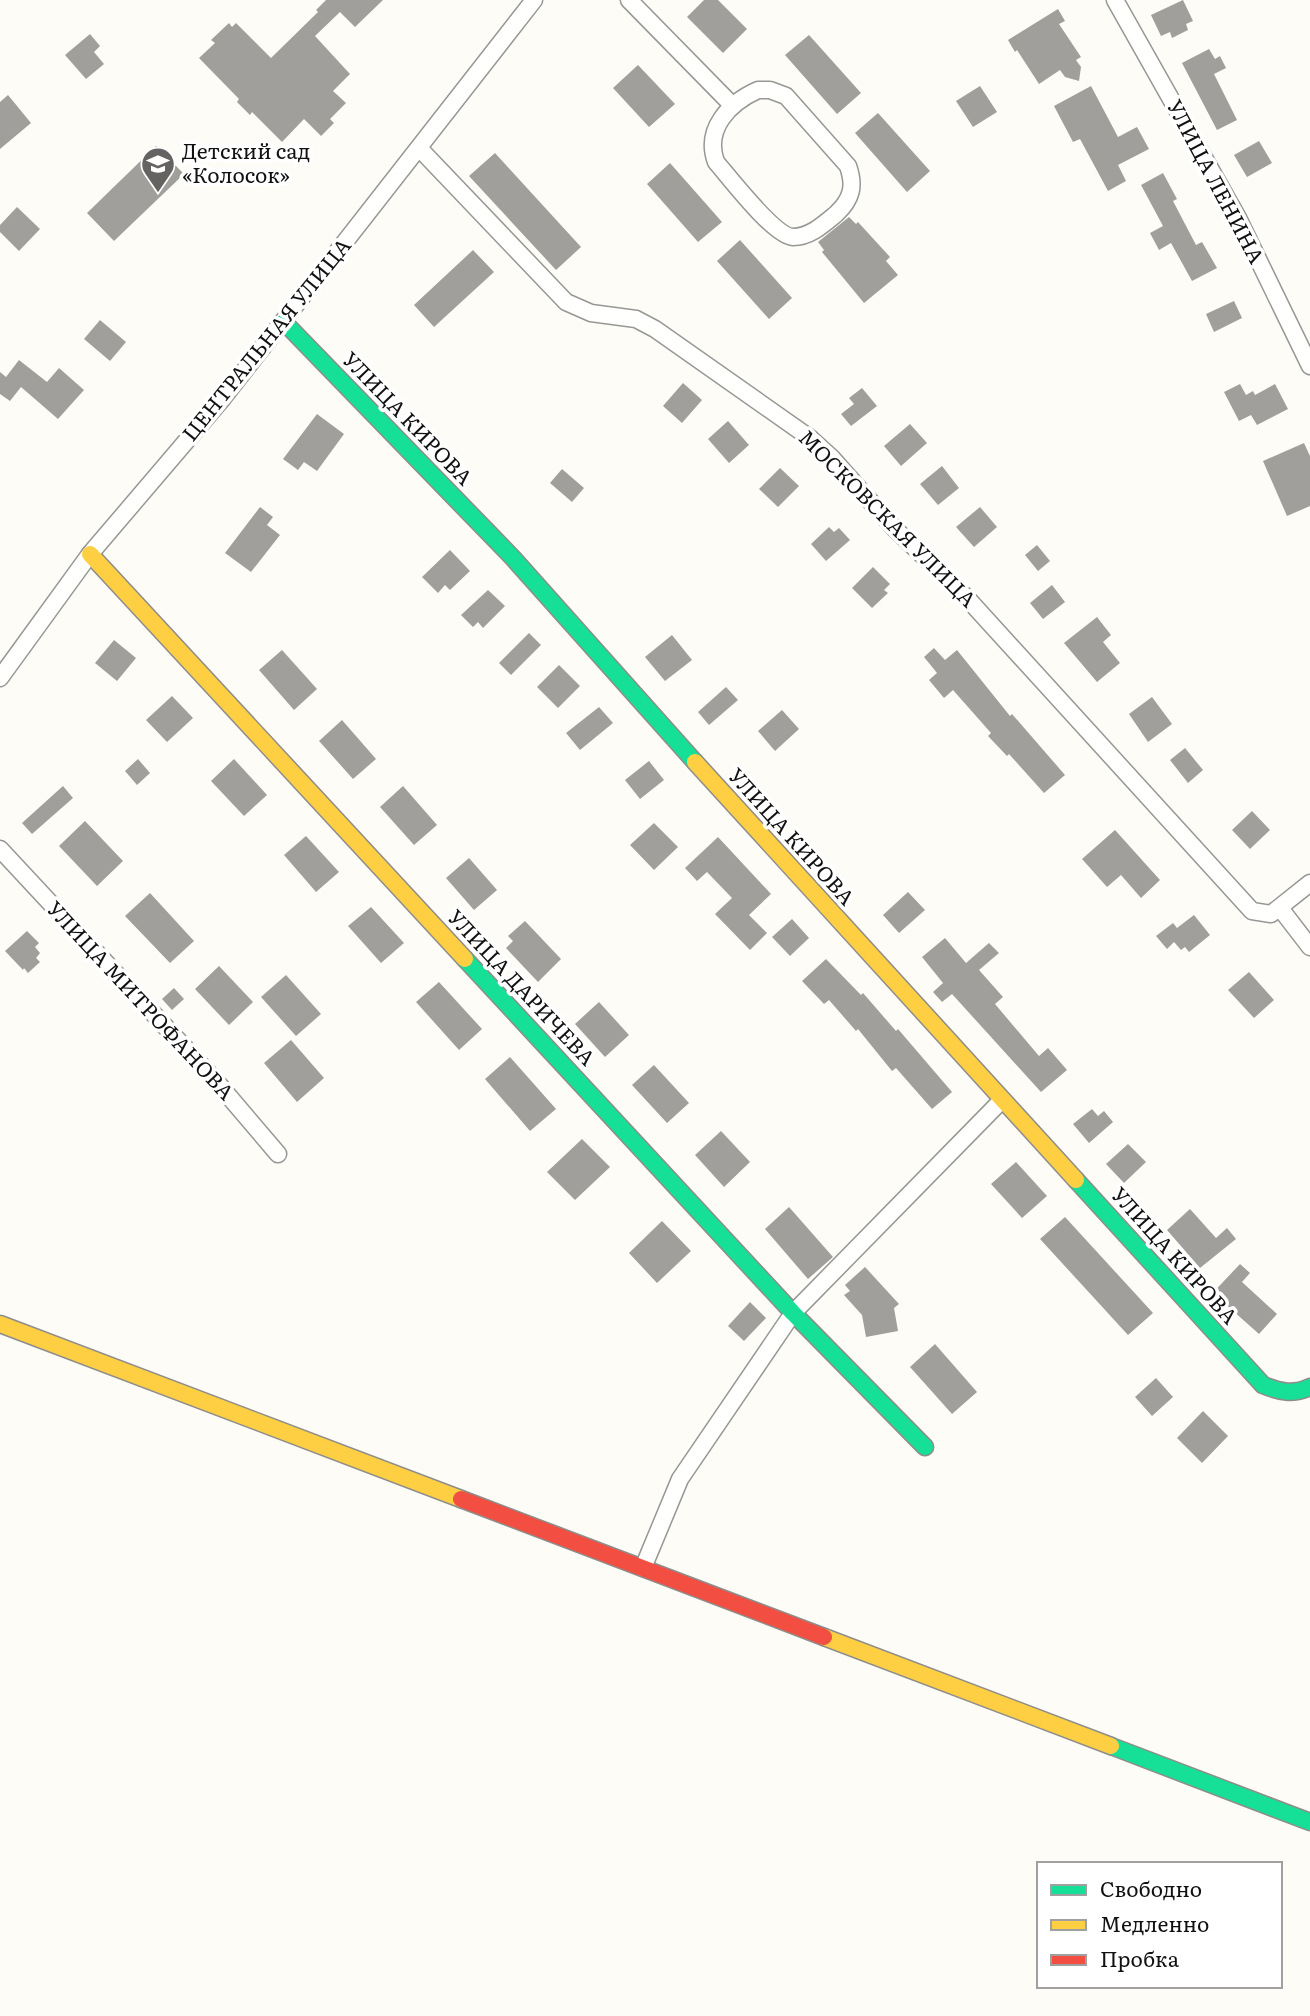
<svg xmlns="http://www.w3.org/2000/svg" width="1310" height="2016" font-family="Literata,serif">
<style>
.building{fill:#a19f9c}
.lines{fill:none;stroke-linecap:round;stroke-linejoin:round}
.street-casing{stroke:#979795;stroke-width:19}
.fast-casing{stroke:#8e8d8b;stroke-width:19}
.slow-casing{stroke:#8e8d8b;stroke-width:19}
.jam-casing{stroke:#8e8d8b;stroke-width:19}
.street{stroke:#fffffe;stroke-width:16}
.fast{stroke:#16e098;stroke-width:16}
.slow{stroke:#ffcf43;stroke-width:16}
.jam{stroke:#f24e42;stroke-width:16}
.labels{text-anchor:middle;stroke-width:7;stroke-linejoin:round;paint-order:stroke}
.poi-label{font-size:21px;fill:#111;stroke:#fff;text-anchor:start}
.street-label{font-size:21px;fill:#111;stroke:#fff}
</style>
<rect width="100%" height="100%" fill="#fdfcf7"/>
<path class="building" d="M326,0H383L355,27L340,12L315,36L350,74L333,91L346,103L330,119L334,123L321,136L304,119L282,142L252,112L250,115L237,102L239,99L199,58L215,43L211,40L229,23L232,27L236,23L271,58L318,12L316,10Z
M704,0H718L747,29L723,53L687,17Z
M1183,0L1193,21L1186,24L1188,30L1172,38L1170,32L1161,36L1151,15Z
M1058,9L1065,21L1059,24L1081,57L1076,60L1081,67L1079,81L1065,77L1060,70L1039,84L1017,50L1015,52L1008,40Z
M90,34L100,46L94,52L104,64L86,79L65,55Z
M809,35L861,93L837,114L785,55Z
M1209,49L1215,59L1220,56L1226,68L1214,74L1237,120L1217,130L1182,63Z
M638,65L675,104L649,127L613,88Z
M980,86L997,112L973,127L956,101Z
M1091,86L1118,137L1137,127L1149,149L1118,165L1126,181L1108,191L1080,139L1073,142L1054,106Z
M8,95L31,123L0,149V102Z
M878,113L930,171L907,192L855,133Z
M1259,141L1272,163L1247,177L1234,155Z
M156,146L184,174L114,241L87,213Z
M495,153L581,247L556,270L469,176Z
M670,163L722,222L698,242L647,184Z
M1163,173L1177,199L1173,201L1196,245L1202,242L1217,268L1192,281L1171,243L1159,250L1150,233L1163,226L1141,185Z
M17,207L40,229L19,251L0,232V225Z
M849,217L856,224L858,222L890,257L886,261L898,275L864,303L822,252L824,250L818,242Z
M740,240L792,298L769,319L717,261Z
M473,250L494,272L434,327L414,305Z
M1234,301L1242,318L1214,332L1206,314Z
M100,320L126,342L110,361L84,339Z
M19,360L47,382L59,368L84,390L58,419L21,387L10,401L0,394V372L6,377Z
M683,383L702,400L682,423L663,406Z
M1240,384L1246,395L1253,391L1255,395L1275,384L1288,409L1257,425L1251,415L1239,421L1224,392Z
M862,388L877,406L851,426L841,414L854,404L849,398Z
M317,414L344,434L317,471L304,462L298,470L283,459Z
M728,421L749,445L729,463L708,439Z
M910,424L927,443L901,466L884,446Z
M1304,443L1310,456V506L1287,516L1263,461Z
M942,466L959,488L938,505L920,484Z
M780,468L799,486L778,507L759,489Z
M562,469L584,488L572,502L550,483Z
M260,507L273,517L267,525L280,535L251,572L225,553Z
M980,507L997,527L974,547L956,527Z
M829,527L834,532L839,528L850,540L826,561L811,544Z
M1037,545L1050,561L1038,571L1025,555Z
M450,550L470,571L450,590L445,585L438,593L422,577Z
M873,567L890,584L884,590L888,593L872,608L852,588Z
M1052,585L1065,602L1043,619L1030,603Z
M488,590L505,606L483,628L478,622L473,627L461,615Z
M1097,617L1111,635L1103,642L1120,663L1097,682L1064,643Z
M529,633L541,645L511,675L499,663Z
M672,635L692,660L665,681L645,657Z
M114,640L136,658L117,681L95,663Z
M934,648L945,660L957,650L1010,716L1012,714L1065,775L1044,793L1009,754L1007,756L988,736L991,733L953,690L944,698L929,680L937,673L924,657Z
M282,650L317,689L294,710L259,670Z
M559,665L580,686L558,708L537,687Z
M726,687L738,700L709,725L698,712Z
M172,696L193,718L167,742L146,720Z
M1152,697L1172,724L1148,742L1129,714Z
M599,707L613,723L580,750L566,733Z
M782,710L799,729L775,751L758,731Z
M342,720L376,759L353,779L319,741Z
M1185,748L1203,770L1188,783L1170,760Z
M138,759L150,773L137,785L125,771Z
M234,759L267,795L244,816L211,781Z
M649,761L664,780L640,799L625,780Z
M63,786L73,798L32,834L22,823Z
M403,786L437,825L414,845L380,807Z
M1252,811L1270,830L1250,849L1232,830Z
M85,821L123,861L97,886L59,846Z
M654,823L678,847L654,870L630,845Z
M1115,830L1160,880L1141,898L1121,875L1107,887L1082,859Z
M306,836L339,872L316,892L284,855Z
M718,837L771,894L749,915L767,933L750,950L715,914L732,898L707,872L697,881L685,868Z
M469,858L497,890L474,910L446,878Z
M908,892L925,910L899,933L883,915Z
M150,893L194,941L170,963L125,916Z
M371,907L404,943L381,963L348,926Z
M1194,915L1210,935L1189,952L1185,947L1181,950L1174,942L1167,949L1156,936L1173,923L1177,928Z
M792,919L809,938L790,956L772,937Z
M525,921L561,959L538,982L506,948L513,941L508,936Z
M27,931L39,943L35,947L40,953L36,958L40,962L28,973L24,968L23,970L5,951Z
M945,938L966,963L989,943L999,953L979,970L1003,997L995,1004L1039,1056L1048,1048L1067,1070L1041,1092L952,994L942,1002L933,992L943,983L922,957Z
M826,959L861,995L863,993L896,1031L898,1029L952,1092L932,1109L896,1068L892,1071L858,1029L856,1031L829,1000L824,1004L802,981Z
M219,966L253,1002L229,1025L195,989Z
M1249,972L1274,1000L1254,1018L1228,990Z
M286,975L321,1014L296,1036L261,997Z
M439,982L482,1029L459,1050L416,1002Z
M174,988L184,999L172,1010L162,999Z
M599,1002L629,1035L605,1057L575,1024Z
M291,1040L324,1078L297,1102L264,1063Z
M510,1057L556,1109L530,1131L485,1079Z
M654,1065L689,1103L667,1123L632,1085Z
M1092,1109L1098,1116L1104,1111L1113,1122L1089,1143L1073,1124Z
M721,1131L750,1162L724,1187L695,1155Z
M582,1139L610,1167L575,1200L547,1172Z
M1128,1144L1146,1162L1124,1183L1106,1164Z
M1016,1162L1047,1196L1022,1218L991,1184Z
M789,1207L833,1257L808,1279L765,1229Z
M1190,1209L1216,1238L1227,1228L1236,1239L1200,1268L1167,1230Z
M1065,1217L1153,1313L1128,1335L1040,1239Z
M662,1221L691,1251L657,1283L629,1253Z
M1240,1264L1250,1273L1242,1282L1277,1314L1259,1334L1223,1302L1217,1308L1207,1299Z
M865,1267L899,1304L894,1308L898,1331L866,1337L862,1315L844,1295L850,1291L845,1285Z
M750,1302L766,1318L744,1341L728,1326Z
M935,1344L977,1392L952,1414L910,1367Z
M1156,1378L1173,1397L1152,1416L1135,1397Z
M1203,1411L1228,1436L1202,1463L1177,1438Z"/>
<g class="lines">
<g class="street-casing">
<path id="street" d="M629,0L733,106
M1115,0L1238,218L1310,366
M758,90H770L786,96L848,166C855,186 852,199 836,214C824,224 810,237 793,237C774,236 730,178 716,162C704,129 729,103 758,90Z
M419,148L566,302L591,313L636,319L655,329L810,438L832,458L894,528L966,597L1252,911L1271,914L1310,883
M0,678L90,554L223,398L534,0
M0,849L215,1080L278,1154
M1280,908L1310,947
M643,1568L680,1479L793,1313L1002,1100"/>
</g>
<g class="fast-casing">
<path id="fast" d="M284,322L513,558L695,762
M465,959L793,1313L925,1447
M1076,1180L1263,1385C1280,1392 1293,1395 1310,1387
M1111,1746L1310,1822"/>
</g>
<g class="slow-casing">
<path id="slow" d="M90,554L465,959
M695,762L1076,1180
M0,1324L461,1499
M824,1637L1111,1746"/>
</g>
<g class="jam-casing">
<path id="jam" d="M461,1499L824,1637"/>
</g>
<use href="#street" class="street"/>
<use href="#fast" class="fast"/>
<use href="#slow" class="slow"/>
<use href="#jam" class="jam"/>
</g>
<defs>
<g id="school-pin" transform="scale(1.75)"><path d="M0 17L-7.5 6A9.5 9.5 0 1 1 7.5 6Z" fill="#646362" stroke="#fff"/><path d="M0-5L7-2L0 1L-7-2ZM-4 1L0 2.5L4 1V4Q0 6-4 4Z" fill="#fff"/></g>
</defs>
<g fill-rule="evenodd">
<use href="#school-pin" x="158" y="164"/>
</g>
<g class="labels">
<g class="poi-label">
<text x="182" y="159">Детский сад<tspan x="182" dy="24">«Колосок»</tspan></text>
</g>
<g class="street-label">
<text transform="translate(1215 182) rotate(62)" y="7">УЛИЦА ЛЕНИНА</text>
<text transform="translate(267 340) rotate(-51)" y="7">ЦЕНТРАЛЬНАЯ УЛИЦА</text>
<text transform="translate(407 419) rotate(46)" y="7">УЛИЦА КИРОВА</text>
<text transform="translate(887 519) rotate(45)" y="7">МОСКОВСКАЯ УЛИЦА</text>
<text transform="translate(791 837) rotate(48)" y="7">УЛИЦА КИРОВА</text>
<text transform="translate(521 988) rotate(47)" y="7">УЛИЦА ДАРИЧЕВА</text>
<text transform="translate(140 1001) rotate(47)" y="7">УЛИЦА МИТРОФАНОВА</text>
<text transform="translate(1174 1256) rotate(48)" y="7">УЛИЦА КИРОВА</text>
</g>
</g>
<rect x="1037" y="1862" width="245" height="126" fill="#ffffff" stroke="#a0a0a0" stroke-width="2"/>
<rect x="1051" y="1885" width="35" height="10" fill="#16e098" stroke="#a0a0a0" stroke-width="2"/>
<text x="1100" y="1897" font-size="21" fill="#111111">Свободно</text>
<rect x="1051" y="1920" width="35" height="10" fill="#ffcf43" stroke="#a0a0a0" stroke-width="2"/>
<text x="1100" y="1932" font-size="21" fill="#111111">Медленно</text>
<rect x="1051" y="1955" width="35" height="10" fill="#f24e42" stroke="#a0a0a0" stroke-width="2"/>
<text x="1100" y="1967" font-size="21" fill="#111111">Пробка</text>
</svg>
